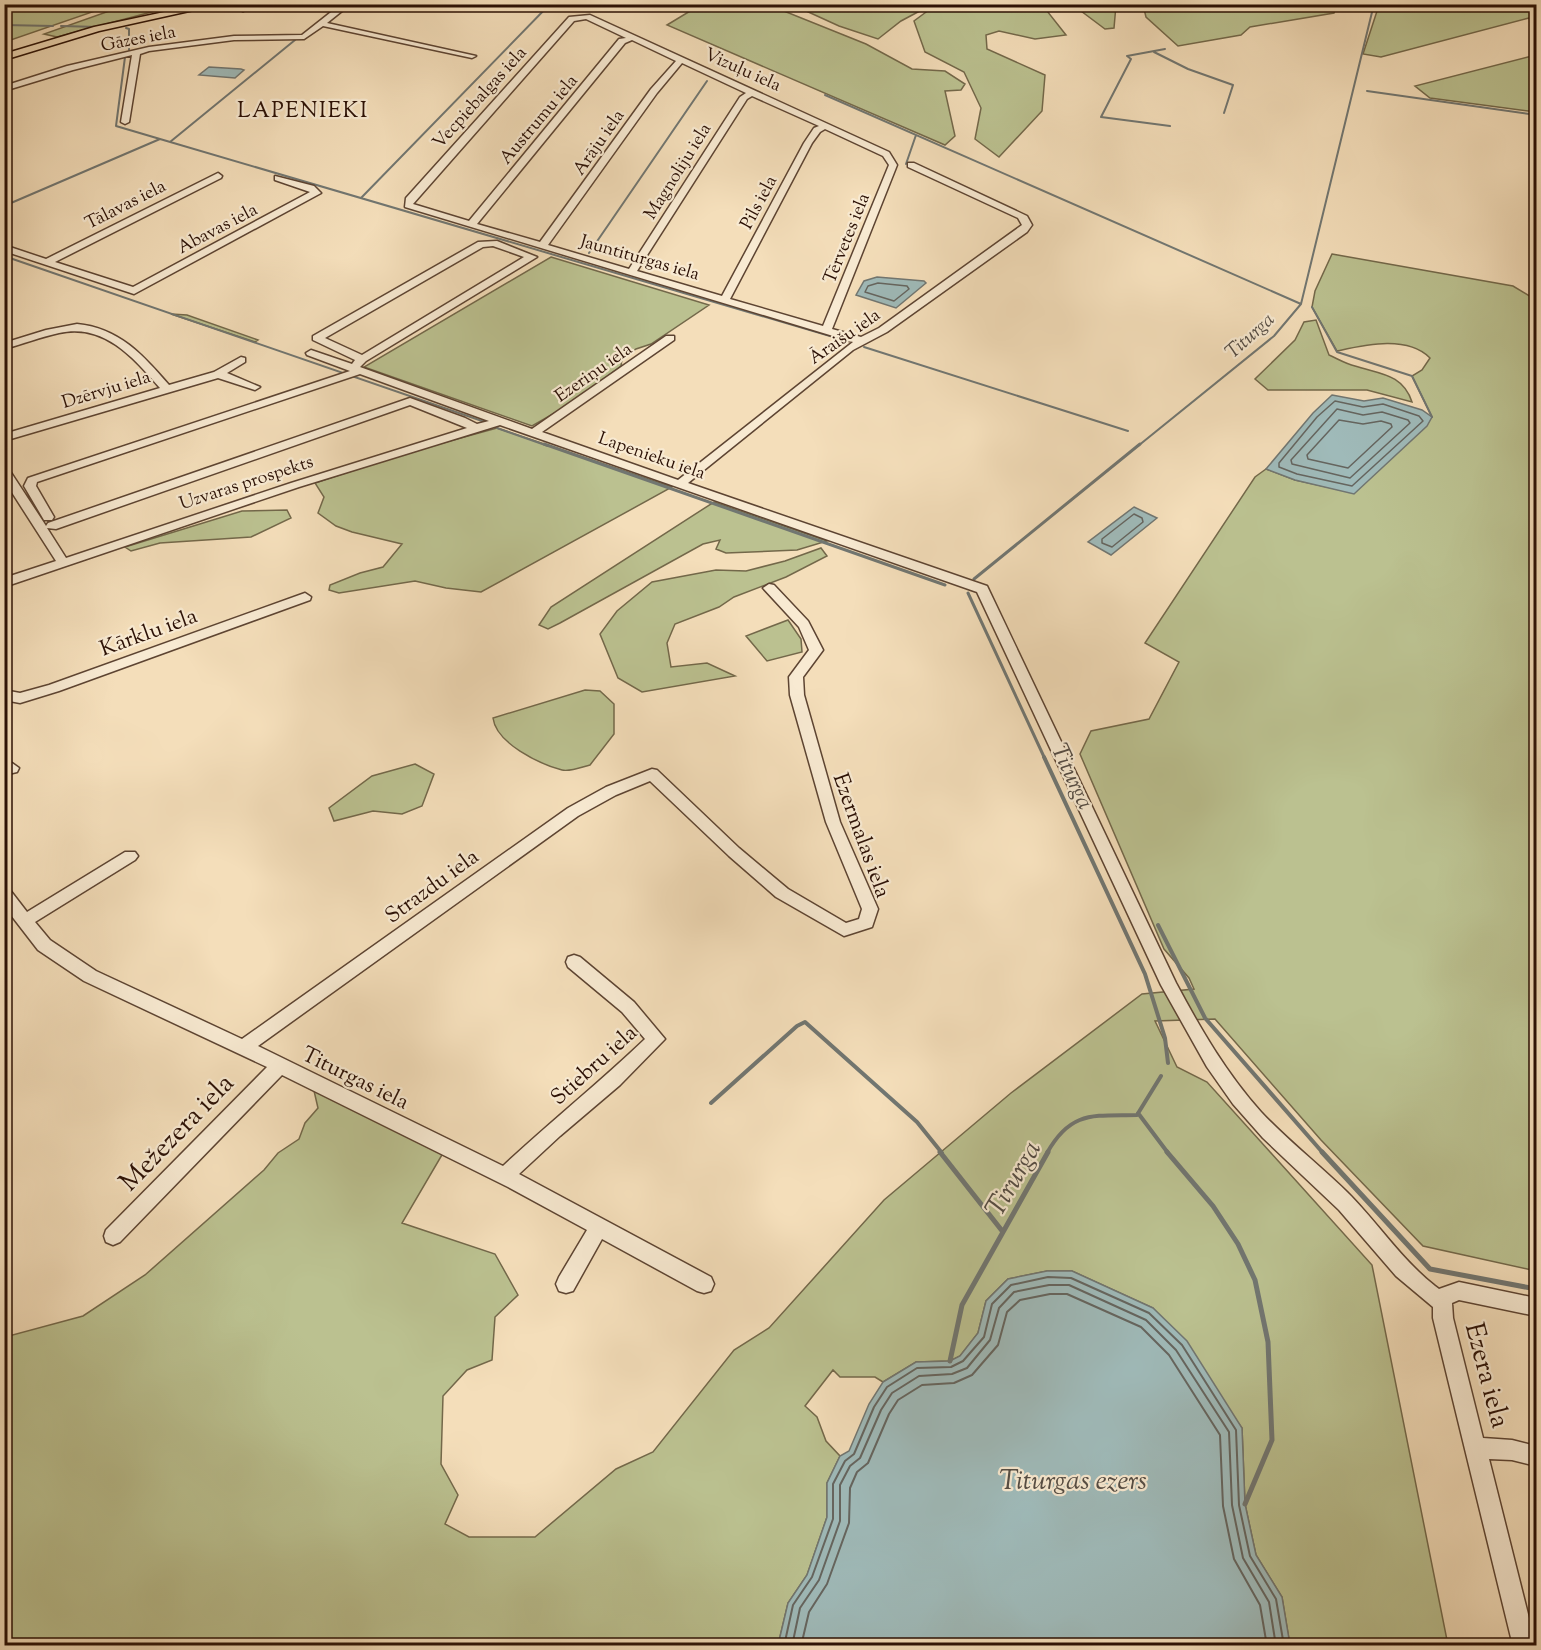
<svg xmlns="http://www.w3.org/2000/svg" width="1541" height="1650" font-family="'Sorts Mill Goudy',serif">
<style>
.green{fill:#bbc190;stroke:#73684a;stroke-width:1.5}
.water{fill:#9fbab9;stroke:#717671;stroke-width:1.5}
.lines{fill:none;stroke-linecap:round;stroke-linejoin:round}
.shore-far1{stroke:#65655f;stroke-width:1.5}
.shore{stroke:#65655f;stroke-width:2}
.stream-far3{stroke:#717671;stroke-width:2}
.stream-far2{stroke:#717671;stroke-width:3}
.stream-far1{stroke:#717671;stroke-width:4}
.stream{stroke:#717671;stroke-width:5}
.minor-casing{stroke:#5d4432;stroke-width:3}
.major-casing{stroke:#2b1005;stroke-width:3}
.minor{fill:#f8ead2;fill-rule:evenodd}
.major{fill:#f4deba;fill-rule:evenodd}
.labels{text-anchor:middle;stroke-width:4.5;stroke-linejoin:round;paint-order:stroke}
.far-street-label{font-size:18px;fill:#2b1005;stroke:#f8ead2}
.far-water-label{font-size:20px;font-style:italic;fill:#544c44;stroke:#f8ead2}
.far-quarter-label{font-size:22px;letter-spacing:1.5px;fill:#2b1005;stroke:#f8ead2}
.street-label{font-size:22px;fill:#2b1005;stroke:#f8ead2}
.water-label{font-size:24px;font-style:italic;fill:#544c44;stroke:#f8ead2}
.near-street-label{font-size:27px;fill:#2b1005;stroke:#f8ead2}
.near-water-label{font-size:28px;font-style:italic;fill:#544c44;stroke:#f8ead2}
</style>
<rect width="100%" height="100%" fill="#f4deba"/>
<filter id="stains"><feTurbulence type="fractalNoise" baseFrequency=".00333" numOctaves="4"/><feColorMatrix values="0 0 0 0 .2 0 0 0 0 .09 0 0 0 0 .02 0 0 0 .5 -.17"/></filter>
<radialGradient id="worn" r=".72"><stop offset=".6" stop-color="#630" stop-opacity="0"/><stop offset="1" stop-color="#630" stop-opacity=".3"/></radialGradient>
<path class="green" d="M36,4H100V5L98,10L5,42V13Z
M129,4L178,5L57,37L44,34Z
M937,4L1066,5L1047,11L1066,35L1035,39L999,31L986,35L987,49L1045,75L1042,111L999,157L975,139L981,108L964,72L925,52L914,21Z
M700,5H769L866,44L912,69L945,71L965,84L961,90L945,91L955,136L945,145L667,25Z
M793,5H931L901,21L878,39L839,26Z
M1073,5H1116L1114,28L1105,29Z
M1143,5V4L1337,5L1334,13L1250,27L1241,35L1178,46L1146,17Z
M1379,5H1536V37L1529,18L1381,57L1363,54Z
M1536,55V112L1430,98L1415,86Z
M1332,254L1513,286L1536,300V1271L1423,1246L1321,1140L1215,1019L1155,1021L1177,1067L1207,1082L1372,1265L1448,1645H1290L1282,1597L1256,1555L1245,1504L1242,1428L1153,1308L1072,1271H1047L1008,1279L986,1301L978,1333L960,1356L950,1361L916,1362L883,1382L875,1377H840L833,1370L805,1406L817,1417L826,1441L840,1456L827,1483V1517L807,1575L788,1603L778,1645L5,1646V1337L83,1316L145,1275L264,1170L278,1153L299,1139L305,1123L318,1108L312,1082L446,1148L402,1223L495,1254L518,1295L495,1317L492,1360L467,1370L443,1396L441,1464L458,1495L445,1524L469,1537H535L616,1469L653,1452L734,1350L769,1328L884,1200L1011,1093L1142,994L1194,989L1189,978L1164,949L1080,754L1091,731L1149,719L1179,662L1145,643L1255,477L1266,469L1295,480L1354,493L1432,417L1412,376L1422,370L1430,358C1407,335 1365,345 1337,351L1312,307L1315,291Z
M551,257L709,305L651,344L636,349L622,359L621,366L574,402L532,426L364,367Z
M171,314L187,315L258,340L255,342Z
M1316,320L1329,355C1338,359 1346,364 1355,366C1380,374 1403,374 1412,402L1367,390H1268L1255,379L1295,340L1304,322Z
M497,428L672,487L481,592L446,588L415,581L339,593L329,590L330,585L360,573L383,567L402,544L352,532L336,526L318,513L324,497L315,483L406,453Z
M714,502L827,541L797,550L726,553L716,549L720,540L703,544L560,623L548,629L539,625L551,607Z
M287,510L291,518L251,537L160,543L131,551L125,547L242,511Z
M821,548L827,556L786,577L734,597L719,607L675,624L667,643L671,667L707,663L735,676L642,692L618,678L600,634L617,611L652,582L716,570L746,571L785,561Z
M788,620L801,639L802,652L767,661L746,636Z
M585,690L600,691L614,704V734L590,765C582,767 570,772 562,770C539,764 496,743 493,718Z
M415,764L434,774L422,806L402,814L373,811L334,821L329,808L372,776Z"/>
<path class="water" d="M209,67L241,69L244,70L235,78L199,75Z
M877,277L924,281L926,283L896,308L856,295L864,281Z
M1332,395L1364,401L1383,398L1422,410L1432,417L1427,426L1354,494L1295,480L1266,469L1313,413Z
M1134,507L1157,518L1111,555L1088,542Z
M1047,1271H1072L1153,1308L1187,1341L1242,1428L1245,1504L1256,1555L1282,1597L1290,1645H778L788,1603L807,1575L827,1517V1483L840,1456L849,1451L869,1404L883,1382L916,1362L950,1361L960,1356L978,1333L986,1301L1008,1279Z"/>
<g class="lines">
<path class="shore-far1" d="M878,283L907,286L909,289L894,301L865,292L868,286Z
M1335,401L1363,407L1383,404L1419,416L1423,421L1352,486L1297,474L1279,467V463L1317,417Z
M1337,409L1363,415L1382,412L1408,420L1410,423L1350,478L1292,464L1291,460Z
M1339,420L1363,424L1381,421L1391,424L1392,427L1348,468L1308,459L1307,455Z
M1134,514L1142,518L1143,522L1112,547L1102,543V539Z"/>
<path class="shore" d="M784,1646L793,1605L812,1577L833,1519V1484L845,1461L854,1454L874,1407L887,1387L917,1368L951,1367L963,1361L984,1337L992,1304L1011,1285L1048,1277L1071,1278L1149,1313L1182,1345L1236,1430L1239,1505L1250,1556L1276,1599L1284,1646
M792,1646L800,1608L819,1580L840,1521V1485L850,1466L860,1458L881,1410L892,1393L919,1376L952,1374L967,1368L990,1340L999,1308L1014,1292L1049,1285H1069L1146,1320L1176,1350L1229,1432L1232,1505L1243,1558L1269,1602L1276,1646
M801,1646L809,1612L827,1584L849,1523L850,1488L857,1472L868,1463L889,1414L898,1400L922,1385L954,1383L972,1375L998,1345L1007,1312L1020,1300L1050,1294H1067L1141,1327L1169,1355L1220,1435L1223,1506L1234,1559L1260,1605L1267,1646"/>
<path class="stream-far3" d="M4,25L53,26
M61,26L99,27
M126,28L129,29V50
M1165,49L1127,56L1131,59L1101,117L1170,126
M1154,52L1188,69L1233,85L1224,113
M125,57L116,126L160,139
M1367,91L1536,115
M825,95L1301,304
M170,142L295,40
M906,164L916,135
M361,198L550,4
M4,206L160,139L847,341
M589,253L707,81
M4,256L485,422
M1312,307L1337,352L1412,376L1432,417
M864,347L1128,431
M497,428L548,446
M1138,446L1274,336L1301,304L1374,4"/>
<path class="stream-far2" d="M544,444L945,585
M974,579L1140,444
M968,593L1045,759"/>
<path class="stream-far1" d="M1044,757L1145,974L1165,1038L1168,1063
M1158,925L1205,1018L1323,1153
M711,1103L797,1026L805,1022L917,1122L942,1153
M1138,1113L1168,1153
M1047,1153C1071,1110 1094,1116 1137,1115L1161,1076"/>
<path class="stream" d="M940,1152L1003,1232
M1167,1152L1213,1206L1238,1244L1255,1280L1268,1342L1272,1440L1245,1504
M1322,1152L1430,1269L1536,1289
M950,1361L962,1305L1048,1152"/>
<g class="minor-casing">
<path id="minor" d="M340,5L347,7L327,23L476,56L472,58L323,26L304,39L234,40L149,51L140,54L129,122L125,124L121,122L132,55L73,70L4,91V86L67,66L149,47L234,36L302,35Z
M590,15L889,152L897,165L832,329L861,337L879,328L1022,225L1018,218L908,167V163H914L1027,216L1032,225L1027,232L887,332L853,350L688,483L987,586L1176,983C1200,1028 1226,1073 1261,1112C1289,1142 1322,1167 1351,1196C1380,1226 1402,1260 1435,1286L1439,1289L1459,1282L1536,1298V1316L1459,1300L1452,1303L1453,1318L1483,1438L1512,1440L1536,1446V1466L1512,1460L1489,1459L1536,1646H1513L1433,1318V1307L1396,1276L1339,1210L1263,1138L1233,1104L1207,1067L1161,985L977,592L500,425L299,487L4,587V578L56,561L4,480V467L8,468L46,526L48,523L410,398L465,418L477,424L489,421L360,374L37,482L36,486L54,517L52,520H44L24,486L28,478L350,371L307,355L306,353L311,350L352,364L355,360L313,340V336L478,242L497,241L537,257L366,361L360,367L532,429L666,336H674V340L542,432L678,480L853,342L405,207L406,198L569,17ZM586,19L626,38L619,39L469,221L413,204L574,21ZM632,40L676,61L651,89L540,242L477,224L625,43ZM682,63L746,93L740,97L629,269L548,245L657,93ZM752,96L819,126L814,128L804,143L722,296L637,271L747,99ZM825,129L883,156L889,165L823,326L730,299L812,143L820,132ZM493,246L524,257L362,355L325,338L483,247ZM410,405L467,428L291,483L66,558L47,528L56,529Z
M218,173L222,176L221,178L55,262L133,287L310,192L275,180V176L314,186L321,193L134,294L4,251V245L46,259Z
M77,324C119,328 143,355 169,385L214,372L241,357L245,358V362L227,373L260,387L255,390L218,378L4,441V434L160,388C133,357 104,323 59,333C40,337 23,344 4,349V343L46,330Z
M769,584L774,585L808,621L823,650L803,677L804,695L840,822L878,909L872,927L844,936L776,897L729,856L650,781L616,795L578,816L258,1046L503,1166C549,1123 599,1083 645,1039L622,1012L568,967L566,962L568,957L574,955L580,957L634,1002L665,1039L620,1085L560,1136L519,1174L711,1277L714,1284L711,1291L704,1293L697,1291L602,1239L573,1291L566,1293L559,1291L556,1284L559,1277L587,1230L508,1187L282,1075L120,1242L113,1245L106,1242L104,1236L106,1230L267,1067L84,981L38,950L4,906V888L10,890L27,912L125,852H135L138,856L135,860L35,922L50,940L96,971L242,1039L568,808L606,787L652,769L657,770L739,848L788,889L846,923L859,919L862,909L826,822L790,695L789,677L809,650L799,627L763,588Z
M305,593L311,597L310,600L59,691L20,703L4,700V690L20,693L49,685Z
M12,763L19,768L17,772L4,775V765Z"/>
</g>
<g class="major-casing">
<path id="major" d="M202,4H221L99,31L4,60V54L94,27Z
M224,4H262L243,11Z"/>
</g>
<use href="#minor" class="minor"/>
<use href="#major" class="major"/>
</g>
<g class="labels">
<g class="far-street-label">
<text transform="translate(138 38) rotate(-11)" y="6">Gāzes iela</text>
<text transform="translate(743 69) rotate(24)" y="6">Vizuļu iela</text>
<text transform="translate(479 97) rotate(-48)" y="6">Vecpiebalgas iela</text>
<text transform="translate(538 119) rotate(-50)" y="6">Austrumu iela</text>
<text transform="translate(598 142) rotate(-55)" y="6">Arāju iela</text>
<text transform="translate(677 171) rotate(-58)" y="6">Magnoliju iela</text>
<text transform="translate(758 202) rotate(-62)" y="6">Pils iela</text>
<text transform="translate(125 204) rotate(-27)" y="6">Tālavas iela</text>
<text transform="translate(217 228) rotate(-28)" y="6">Abavas iela</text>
<text transform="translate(846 238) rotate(-68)" y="6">Tērvetes iela</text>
<text transform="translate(640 257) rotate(16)" y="6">Jauntiturgas iela</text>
<text transform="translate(844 336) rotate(-35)" y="6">Āraišu iela</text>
<text transform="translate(593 372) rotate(-35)" y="6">Ezeriņu iela</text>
<text transform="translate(106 389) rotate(-17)" y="6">Dzērvju iela</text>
<text transform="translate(652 455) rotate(19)" y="6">Lapenieku iela</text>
<text transform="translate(246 482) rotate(-18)" y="6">Uzvaras prospekts</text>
</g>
<g class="far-water-label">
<text transform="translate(1249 335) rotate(-42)" y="7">Titurga</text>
</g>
<g class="far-quarter-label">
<text x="303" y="117">LAPENIEKI</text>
</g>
<g class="street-label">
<text transform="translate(148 631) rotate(-20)" y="8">Kārklu iela</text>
<text transform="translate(863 835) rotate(70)" y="8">Ezermalas iela</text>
<text transform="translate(431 885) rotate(-36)" y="8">Strazdu iela</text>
<text transform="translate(593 1064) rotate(-42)" y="8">Stiebru iela</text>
<text transform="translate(356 1077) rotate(26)" y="8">Titurgas iela</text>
</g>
<g class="water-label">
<text transform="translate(1073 776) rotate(65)" y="8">Titurga</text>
</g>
<g class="near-street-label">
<text transform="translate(176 1132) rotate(-46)" y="9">Mežezera iela</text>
<text transform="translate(1488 1375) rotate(75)" y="9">Ezera iela</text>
</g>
<g class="near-water-label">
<text transform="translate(1012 1178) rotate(-60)" y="10">Tirurga</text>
<text x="1073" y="1489">Titurgas ezers</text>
</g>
</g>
<rect width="1541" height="1650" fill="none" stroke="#f4deba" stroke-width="24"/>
<rect x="6" y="6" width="1529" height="1638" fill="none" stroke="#2b1005" stroke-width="3"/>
<rect x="12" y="12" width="1517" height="1626" fill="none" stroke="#2b1005" stroke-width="1.5"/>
<rect width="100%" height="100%" filter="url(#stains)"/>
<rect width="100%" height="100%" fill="url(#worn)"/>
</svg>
